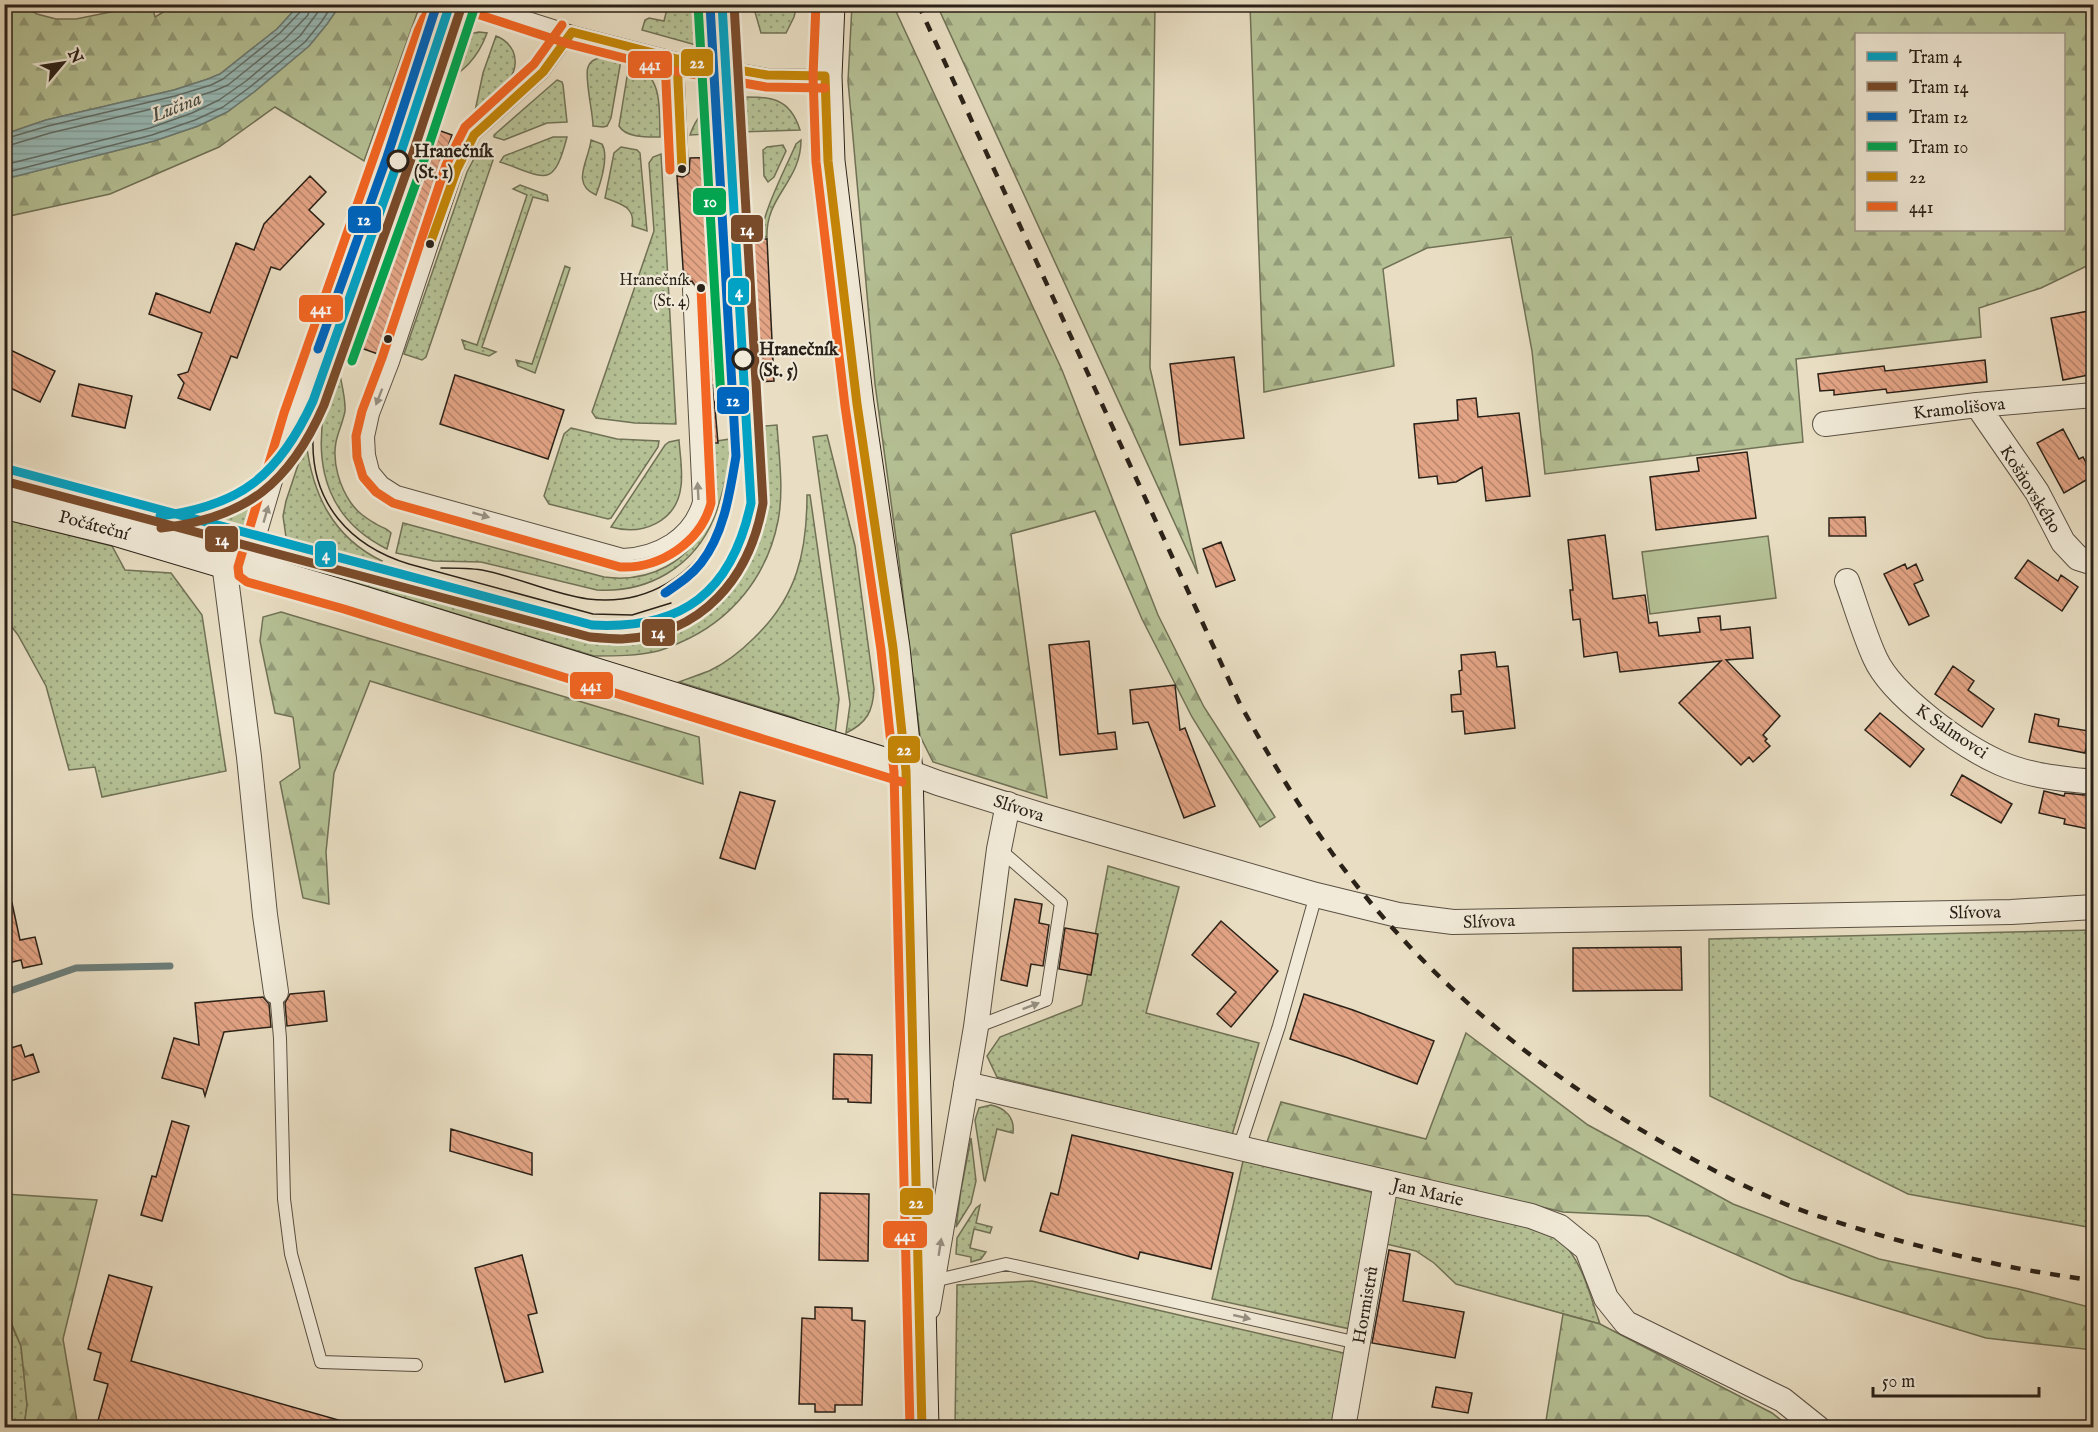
<svg xmlns="http://www.w3.org/2000/svg" width="2098" height="1432" font-family="'IM FELL English',serif">
<style>
.grass{fill:url(#grass-dots);stroke:#707156;stroke-width:1.5}
.forest{fill:url(#forest-firs);stroke:#707156;stroke-width:1.5;fill-rule:evenodd}
.garden{fill:#b5c195;stroke:#707156;stroke-width:1.5}
.water{fill:url(#water-rules);stroke:#6c7d78;stroke-width:1.5}
.lines{fill:none;stroke-linecap:round;stroke-linejoin:round}
.shore{stroke:#616e68;stroke-width:1.5}
.stream{stroke:#6c7d78;stroke-width:7}
.building{fill:url(#building-back-hatch);stroke:#2a2118;stroke-width:1.5}
.lane-casing{stroke:#5a5043;stroke-width:14}
.street-casing{stroke:#5a5043;stroke-width:26}
.secondary-casing{stroke:#2a2118;stroke-width:35}
.lane{stroke:#f1ead8;stroke-width:12}
.street{stroke:#f1ead8;stroke-width:24}
.secondary{stroke:#f1ead8;stroke-width:33}
.tram{stroke:#2a2118;stroke-width:1.5}
.rail{stroke:#2a2118;stroke-width:4.5;stroke-dasharray:10 10;stroke-linecap:butt}
.bus-1-casing{stroke:#f1ead8;stroke-width:14}
.bus-2-casing{stroke:#f1ead8;stroke-width:14}
.bus-1{stroke:#c48506;stroke-width:9}
.bus-2{stroke:#f26522;stroke-width:9}
.tram-1-casing{stroke:#f1ead8;stroke-width:14}
.tram-2-casing{stroke:#f1ead8;stroke-width:14}
.tram-3-casing{stroke:#f1ead8;stroke-width:14}
.tram-4-casing{stroke:#f1ead8;stroke-width:14}
.tram-1{stroke:#02a2c5;stroke-width:9}
.tram-2{stroke:#7a4b2a;stroke-width:9}
.tram-3{stroke:#0065bd;stroke-width:9}
.tram-4{stroke:#00a651;stroke-width:9}
.oneway{fill:#979082}
.stop-dot{fill:#f1ead8;stroke:#2a2118;stroke-width:3}
.bus-dot{fill:#2a2118;stroke:#f1ead8;stroke-width:2}
.labels{text-anchor:middle;stroke-width:4.5;stroke-linejoin:round;paint-order:stroke}
.bus-label{font-size:16px;fill:#2a2118;stroke:#f1ead8;text-anchor:end}
.stop-label{font-size:18px;font-weight:bold;fill:#2a2118;stroke:#f1ead8;text-anchor:start}
.street-label{font-size:18px;fill:#2a2118;stroke:#f1ead8}
.water-label{font-size:20px;font-style:italic;fill:#4b4f48;stroke:#f1ead8}
.line-badge{stroke:#f1ead8;stroke-width:2}
.badge-label{font-size:16px;text-anchor:middle;font-weight:bold;fill:#fff}
</style>
<defs>
<pattern id="grass-dots" width="8" height="8" patternUnits="userSpaceOnUse" patternTransform="scale(1.5)"><rect width="8" height="8" fill="#b5c195"/><path d="M2 2h.1M6 6h.1" fill="none" stroke="#939c79" stroke-width="1.8" stroke-linecap="round"/></pattern>
<pattern id="forest-firs" width="22" height="20" patternUnits="userSpaceOnUse" patternTransform="scale(1.5)"><rect width="22" height="20" fill="#b5c195"/><path d="M5 1l3.5 6h-7zM16 11l3.5 6h-7z" fill="#939c79"/></pattern>
<pattern id="water-rules" width="6" height="5" patternUnits="userSpaceOnUse" patternTransform="scale(1.5)"><rect width="6" height="5" fill="#98bbb8"/><path d="M0 2.5h6" fill="none" stroke="#83a09d"/></pattern>
<pattern id="building-back-hatch" width="6" height="6" patternUnits="userSpaceOnUse" patternTransform="scale(1.5)"><rect width="6" height="6" fill="#e3a485"/><path d="M-1 5l2 2M0 0l6 6M5-1l2 2" fill="none" stroke="#b8856c"/></pattern>
</defs>
<rect width="100%" height="100%" fill="#e9dec3"/>
<filter id="stains"><feTurbulence type="fractalNoise" baseFrequency=".00333" numOctaves="4"/><feColorMatrix values="0 0 0 0 .2 0 0 0 0 .09 0 0 0 0 .02 0 0 0 .5 -.17"/></filter>
<radialGradient id="worn" r=".72"><stop offset=".6" stop-color="#630" stop-opacity="0"/><stop offset="1" stop-color="#630" stop-opacity=".3"/></radialGradient>
<path class="grass" d="M668,5H717L721,52L642,30L645,20L649,18L664,21Z
M753,5L754,4L797,5L794,17L786,33H761Z
M479,32L487,33C475,66 457,74 430,93L428,92C437,66 448,36 479,32Z
M496,36C504,39 509,43 513,51C524,78 492,97 475,111L483,73Z
M599,58L621,60L611,118L607,126L603,127L593,126C593,112 584,77 588,67C590,61 594,60 599,58Z
M631,63C664,76 659,108 660,137C647,137 626,138 619,126L627,77Z
M557,80L562,82L563,85L567,122L547,123L504,140L494,137V135Z
M736,97C768,97 789,95 800,130L737,132Z
M724,98L726,133L690,135C696,117 706,105 724,98Z
M553,137H567C553,191 545,177 500,162L504,156Z
M591,140L602,144C609,156 601,182 596,195C570,184 589,160 591,140Z
M801,140C801,182 765,196 767,238C766,237 764,236 763,235C757,223 790,159 796,144Z
M783,145L786,151L774,177L768,182L764,176L763,150L767,147Z
M621,147L637,150L640,153L647,231L632,226C636,207 619,203 605,198L614,153Z
M483,148L492,153L493,160L426,357L422,360L404,354L467,172L478,151Z
M661,154L676,424L635,423L596,418L592,412L654,231L649,163L653,157Z
M520,185L547,195L548,201L533,197L482,347L496,352L489,356L465,349L462,340L477,345L527,195L513,189Z
M565,266L570,268L535,373L518,366L516,360L532,364Z
M339,370C341,382 346,399 345,411C343,422 338,432 336,442C332,463 340,487 351,503C358,513 366,518 376,524C382,528 387,528 391,533L387,549C313,512 312,442 333,372Z
M777,425C779,457 784,490 778,521C767,577 731,621 679,643C672,646 665,649 658,651C637,656 615,656 594,656L316,571L307,565L295,552L597,633C618,634 640,635 661,628C706,612 748,572 757,523C762,496 755,455 754,427Z
M571,428L617,439L659,441L658,447L611,518L608,519L549,504L544,496L564,434Z
M827,435L855,546L874,689C873,711 867,723 846,733L850,704L813,437Z
M736,438C729,464 724,493 714,518C694,567 648,593 597,590L481,562L434,561L396,553L403,523L604,577C647,583 694,563 705,517C710,494 705,466 705,443Z
M679,440C680,455 683,471 681,486C677,522 642,536 611,527L665,445L669,442Z
M306,441C312,493 332,537 382,561L380,563L286,537L283,516L286,501Z
M264,483L254,512L242,527L205,515L239,500Z
M807,495H810L839,699L835,734L812,729L795,718L679,682C689,678 699,675 709,671C726,663 741,651 754,638C797,597 807,552 807,495Z
M5,519L112,546L125,570L171,573L202,615L226,771L102,797L95,767L69,770L46,686L18,635L5,618Z
M149,522H178L232,535L226,539L212,541Z
M1108,866L1179,887L1146,1013L1259,1043L1232,1135L997,1077L987,1056L1000,1037L1082,1005Z
M2093,930V1228L1908,1194L1710,1096L1709,939Z
M991,1105C1005,1108 1015,1117 1013,1133L997,1129L985,1181L984,1180L975,1120L979,1108Z
M971,1138L976,1181L971,1203L956,1227L961,1190Z
M1243,1161L1375,1193L1350,1329L1212,1299Z
M1396,1195C1426,1202 1544,1224 1561,1241C1583,1262 1590,1296 1600,1324L1456,1284L1434,1263L1416,1251L1382,1243Z
M980,1205L976,1223L992,1227L990,1233L974,1229L970,1248L986,1252L981,1259L971,1262V1257L956,1254L957,1238L976,1208Z
M1032,1281L1348,1354L1334,1427L955,1428L957,1285Z
M4,1309L21,1346L27,1405L24,1427H5Z"/>
<path class="forest" d="M4,5H22L37,14L56,19H76L145,5H152L155,17L175,5H299L277,29L220,74L208,79L174,90L46,120L5,134Z
M340,5H420L364,161L275,107L219,147L110,194L5,217L4,179L154,141L198,126L227,112L254,92L309,46L327,24Z
M852,5H893L1062,370L1158,615L1204,707L1275,817L1260,827L1192,717L1142,619L1095,511L1011,534L1047,798L933,762L920,736L899,561L875,384L848,81Z
M937,5H1155L1150,368L1198,574Z
M1250,5H2093V263L2041,288L1979,308L1981,337L1796,359L1803,442L1545,474L1532,351L1511,237L1427,248L1383,269L1394,366L1264,392ZM2064,34V230H1856V34Z
M281,612L699,737L703,784L370,681L334,773L326,852L329,904L303,898L280,782L300,768L293,717L275,713L260,641L263,617Z
M1466,1033L1588,1125L1733,1204L1879,1259L2019,1289L2093,1308V1350L1986,1338L1792,1279L1648,1216L1563,1212L1267,1142L1281,1102L1426,1139Z
M5,1194L97,1200L63,1339L78,1427H24L27,1405L21,1346L5,1308Z
M1563,1314L1600,1324L1772,1413L1790,1427H1545Z"/>
<path class="garden" d="M1768,536L1776,598L1650,614L1642,552Z"/>
<path class="water" d="M299,5H340L327,24L309,46L254,92L227,112L198,126L154,141L5,179V134L46,120L174,90L208,79L220,74L277,29Z"/>
<g class="lines">
<path class="shore" d="M4,139L48,126L175,96L211,85L223,79L280,33L302,10L303,4
M4,147L50,133L177,103L214,91L228,85L285,39L308,15L310,4
M4,165L150,128L192,113L219,100L246,81L300,36L324,4
M4,173L152,135L195,120L223,107L250,87L305,42L322,21L333,4"/>
<path class="stream" d="M4,993L76,968L170,966"/>
</g>
<path class="building" d="M415,122L452,135L378,354L341,341Z
M728,157L732,239H767L774,381L713,385L718,443H704L697,289L692,281L684,283L677,176L683,177L689,173L690,158Z
M310,176L326,192L309,210L324,224L280,270L271,267L237,358L231,356L210,410L178,398L184,383L178,375L188,372L202,333L149,314L156,293L210,313L236,243L254,250L264,224Z
M2094,310V374L2063,380L2051,318Z
M4,347L55,371L40,402L4,385Z
M1234,357L1244,438L1180,445L1170,364Z
M1985,360L1987,382L1887,393L1886,389L1834,395V390L1820,391L1818,374L1884,366L1885,371Z
M455,375L564,410L548,459L440,424Z
M79,384L132,396L125,428L72,416Z
M1476,398L1478,417L1519,413L1530,496L1486,501L1482,467L1456,482L1438,484L1437,476L1419,478L1414,424L1458,420L1457,400Z
M2063,429L2079,459L2083,457L2093,476L2064,493L2037,443Z
M1747,452L1756,518L1656,530L1650,477L1699,471L1697,458Z
M1865,517L1866,536H1829V518Z
M1605,535L1613,599L1645,595L1649,623L1657,622L1659,636L1700,632L1698,618L1720,616L1721,630L1750,627L1753,658L1726,660L1780,716L1763,735L1767,739L1765,741L1770,746L1753,762L1749,757L1741,765L1679,703L1721,661L1620,672L1617,652L1584,657L1580,619L1573,620L1570,590H1573L1568,540Z
M1221,542L1235,580L1216,587L1203,549Z
M2028,560L2058,581L2061,575L2078,587L2062,611L2015,578Z
M1905,564L1907,569L1916,564L1923,580L1914,584L1929,616L1909,625L1884,574Z
M1089,641L1098,734L1115,732L1117,749L1060,755L1049,645Z
M1495,652L1497,667L1508,666L1515,728L1465,734L1463,711L1452,712L1451,695L1461,694L1459,671L1462,670L1461,655Z
M1953,666L1974,681L1968,690L1994,709L1982,727L1935,694Z
M1175,685L1180,730L1185,728L1215,806L1184,818L1148,722L1133,724L1130,690Z
M1880,713L1924,749L1910,767L1865,730Z
M2035,714L2059,719L2058,726L2089,731L2085,753L2029,742Z
M1962,775L2012,804L2001,823L1951,795Z
M2044,791L2064,796L2065,793L2094,796V830L2064,824L2065,819L2039,813Z
M740,792L775,801L755,869L720,858Z
M1015,899L1042,904L1039,923L1049,925L1043,966L1031,964L1027,986L1001,980Z
M12,903L20,940L35,937L42,964L23,968L21,960L4,964V904Z
M1221,921L1278,971L1231,1027L1217,1014L1236,992L1192,955Z
M1065,928L1098,934L1091,975L1059,969Z
M1681,947L1682,990L1573,991V948Z
M324,991L327,1021L287,1026L285,1003L290,994Z
M1304,994L1353,1010L1434,1041L1417,1084L1348,1058L1290,1039Z
M263,997L269,1004L271,1027L224,1032L205,1096L203,1089L162,1078L174,1038L199,1045L195,1003Z
M21,1045L25,1057L33,1054L39,1072L4,1083V1050Z
M834,1054L872,1055L871,1103L848,1102V1099H833Z
M172,1121L189,1126L162,1221L141,1215L152,1176L156,1177Z
M451,1129L532,1153V1175L450,1151Z
M1072,1135L1233,1173L1211,1269L1140,1252L1138,1259L1040,1231L1051,1193L1058,1195Z
M820,1193L869,1194L868,1261L819,1260Z
M1389,1250L1410,1254L1403,1301L1464,1312L1455,1358L1372,1343Z
M522,1255L537,1313L528,1315L543,1372L505,1382L475,1268Z
M109,1275L152,1287L131,1361L349,1423V1428H96L108,1384L94,1380L101,1353L88,1349Z
M815,1307L852,1308V1320L865,1321L862,1405H835V1412H815V1404H799L802,1318L815,1319Z
M1436,1387L1472,1393L1468,1413L1432,1407Z"/>
<g class="lines">
<g class="lane-casing">
<path id="lane" d="M484,4L572,32L677,59L767,75L824,76
M572,32L543,72L474,135L457,169L393,362L373,414L368,437L369,455L373,471L383,483L397,492L623,555C657,553 689,536 699,502L689,289
M677,59L682,169
M250,569L295,417L427,41C432,26 440,10 456,4
M276,992L280,1038L284,1199L291,1254L321,1362L416,1365
M976,1027L1046,1000L1061,903L999,849
M1239,1148L1279,1026L1316,895
M929,1282L1006,1264L1358,1343"/>
</g>
<g class="street-casing">
<path id="street" d="M1977,405L2037,492L2063,542L2078,558L2094,563
M1825,424L1977,405L2094,395
M224,563L249,757L265,915L276,992
M1847,581C1856,606 1864,634 1875,658C1892,696 1962,746 2000,763C2029,776 2062,779 2094,782
M906,771L938,783L1047,817L1316,895L1398,915L1453,922L2011,912L2094,907
M966,1084L1531,1216L1560,1227L1587,1249L1606,1298L1626,1323L1783,1400L1818,1428
M928,1308L976,1027L999,849L1008,804
M1343,1428L1386,1182"/>
</g>
<g class="secondary-casing">
<path id="secondary" d="M828,4L825,76L828,161L857,404L893,648L906,771L922,1428
M4,502L115,529L347,598L906,771"/>
</g>
<use href="#lane" class="lane"/>
<use href="#street" class="street"/>
<use href="#secondary" class="secondary"/>
<path class="tram" d="M329,353C322,381 313,410 313,439C311,503 350,546 409,564L593,614L632,615L671,603
M441,568C455,568 469,568 482,570C518,577 552,594 588,599C646,606 697,576 719,522C726,506 729,487 733,469C739,445 746,422 745,397
M505,598L539,611"/>
<path class="rail" d="M918,4L1239,702C1279,775 1322,846 1376,909C1466,1015 1580,1100 1702,1164C1738,1183 1776,1202 1815,1215C1873,1234 1933,1251 1992,1263C2026,1271 2060,1275 2094,1281"/>
<g class="bus-1-casing">
<path id="bus-1" d="M572,32L677,59L767,75L825,76
M677,59L682,169
M825,76L828,161L857,404L893,648L906,771L922,1428
M430,244L457,169L474,135L543,72L572,32"/>
</g>
<g class="bus-2-casing">
<path id="bus-2" d="M434,4L424,18L418,31L284,413L238,567L239,576L247,582L344,609L902,782
M816,4L813,76L816,162L845,406L881,650L894,772L910,1428
M480,15L569,44L675,71L766,87L825,88
M562,25L534,64L465,127L446,165L382,358L362,411L356,436L357,457L363,477L376,492L393,503L620,567C660,569 701,542 711,503L701,288
M665,60L670,170"/>
</g>
<use href="#bus-1" class="bus-1"/>
<use href="#bus-2" class="bus-2"/>
<g class="tram-1-casing">
<path id="tram-1" d="M4,468L592,625C683,630 732,592 751,503L722,4
M160,516C241,506 279,475 313,401L398,161L450,4"/>
</g>
<g class="tram-2-casing">
<path id="tram-2" d="M4,481L590,637C601,638 612,639 622,639C702,635 750,578 763,503L734,4
M161,528C247,518 290,483 324,405L409,165L461,8"/>
</g>
<g class="tram-3-casing">
<path id="tram-3" d="M318,349L387,157L437,4
M665,593C678,584 691,576 701,563C724,534 730,492 736,456L710,5"/>
</g>
<g class="tram-4-casing">
<path id="tram-4" d="M698,5L721,398
M352,361L421,169L473,12"/>
</g>
<use href="#tram-1" class="tram-1"/>
<use href="#tram-2" class="tram-2"/>
<use href="#tram-3" class="tram-3"/>
<use href="#tram-4" class="tram-4"/>
</g>
<defs><path id="oneway-solid" d="M-6-.8H1V-3.2L6.5 0L1 3.2V.8H-6Z" transform="scale(1.5)"/></defs>
<g class="oneway">
<use href="#oneway-solid" transform="translate(379 397) rotate(111)"/>
<use href="#oneway-solid" transform="translate(698 491) rotate(-93)"/>
<use href="#oneway-solid" transform="translate(266 514) rotate(-74)"/>
<use href="#oneway-solid" transform="translate(481 515) rotate(16)"/>
<use href="#oneway-solid" transform="translate(1031 1006) rotate(-21)"/>
<use href="#oneway-solid" transform="translate(940 1247) rotate(-81)"/>
<use href="#oneway-solid" transform="translate(1242 1317) rotate(13)"/>
</g>
<g class="stop-dot">
<circle cx="398" cy="161" r="10"/>
<circle cx="743" cy="359" r="10"/>
</g>
<g class="bus-dot">
<circle cx="682" cy="169" r="5"/>
<circle cx="430" cy="244" r="5"/>
<circle cx="701" cy="288" r="5"/>
<circle cx="388" cy="339" r="5"/>
</g>
<g class="labels">
<g class="bus-label">
<text x="690" y="285">Hranečník<tspan x="690" dy="21">(St. 4)</tspan></text>
</g>
<g class="stop-label">
<text x="414" y="157">Hranečník<tspan x="414" dy="21">(St. 1)</tspan></text>
<text x="759" y="355">Hranečník<tspan x="759" dy="21">(St. 5)</tspan></text>
</g>
<g class="street-label">
<text transform="translate(1959 408) rotate(-6)" y="6">Kramolišova</text>
<text transform="translate(2031 489) rotate(58)" y="6">Košňovského</text>
<text transform="translate(94 525) rotate(15)" y="6">Počáteční</text>
<text transform="translate(1952 731) rotate(34)" y="6">K Salmovci</text>
<text transform="translate(1019 808) rotate(18)" y="6">Slívova</text>
<text transform="translate(1975 912) rotate(-1)" y="6">Slívova</text>
<text transform="translate(1489 921) rotate(-2)" y="6">Slívova</text>
<text transform="translate(1428 1192) rotate(13)" y="6">Jan Marie</text>
<text transform="translate(1365 1305) rotate(-80)" y="6">Hormistrů</text>
</g>
<g class="water-label">
<text transform="translate(176 106) rotate(-21)" y="7">Lučina</text>
</g>
</g>
<g class="line-badge">
<rect x="680" y="48" width="34" height="29" rx="6" fill="#c48506"/>
<rect x="627" y="50" width="46" height="29" rx="6" fill="#f26522"/>
<rect x="692" y="187" width="35" height="29" rx="6" fill="#00a651"/>
<rect x="347" y="205" width="35" height="29" rx="6" fill="#0065bd"/>
<rect x="730" y="214" width="34" height="29" rx="6" fill="#7a4b2a"/>
<rect x="727" y="277" width="23" height="29" rx="6" fill="#02a2c5"/>
<rect x="298" y="294" width="46" height="29" rx="6" fill="#f26522"/>
<rect x="716" y="386" width="34" height="29" rx="6" fill="#0065bd"/>
<rect x="204" y="525" width="35" height="28" rx="6" fill="#7a4b2a"/>
<rect x="314" y="540" width="23" height="28" rx="6" fill="#02a2c5"/>
<rect x="641" y="618" width="35" height="29" rx="6" fill="#7a4b2a"/>
<rect x="569" y="671" width="45" height="29" rx="6" fill="#f26522"/>
<rect x="887" y="735" width="34" height="29" rx="6" fill="#c48506"/>
<rect x="899" y="1187" width="35" height="29" rx="6" fill="#c48506"/>
<rect x="882" y="1220" width="46" height="29" rx="6" fill="#f26522"/>
</g>
<g class="badge-label">
<text x="697" y="68">22</text>
<text x="650" y="70">441</text>
<text x="710" y="207">10</text>
<text x="364" y="225">12</text>
<text x="747" y="235">14</text>
<text x="739" y="297">4</text>
<text x="321" y="314">441</text>
<text x="733" y="406">12</text>
<text x="222" y="545">14</text>
<text x="326" y="560">4</text>
<text x="658" y="638">14</text>
<text x="591" y="691">441</text>
<text x="904" y="755">22</text>
<text x="916" y="1208">22</text>
<text x="905" y="1241">441</text>
</g>
<rect width="2098" height="1432" fill="none" stroke="#e9dec3" stroke-width="24"/>
<rect x="6" y="6" width="2086" height="1420" fill="none" stroke="#2a2118" stroke-width="3"/>
<rect x="12" y="12" width="2074" height="1408" fill="none" stroke="#2a2118" stroke-width="1.5"/>
<rect x="1855" y="33" width="210" height="198" fill="#f1ead8" stroke="#a19a8b" stroke-width="1.5"/>
<rect x="1867" y="52" width="30" height="9" fill="#02a2c5" stroke="#a19a8b" stroke-width="1.5"/>
<text x="1909" y="63" font-size="18" fill="#2a2118">Tram 4</text>
<rect x="1867" y="82" width="30" height="9" fill="#7a4b2a" stroke="#a19a8b" stroke-width="1.5"/>
<text x="1909" y="93" font-size="18" fill="#2a2118">Tram 14</text>
<rect x="1867" y="112" width="30" height="9" fill="#0065bd" stroke="#a19a8b" stroke-width="1.5"/>
<text x="1909" y="123" font-size="18" fill="#2a2118">Tram 12</text>
<rect x="1867" y="142" width="30" height="9" fill="#00a651" stroke="#a19a8b" stroke-width="1.5"/>
<text x="1909" y="153" font-size="18" fill="#2a2118">Tram 10</text>
<rect x="1867" y="172" width="30" height="9" fill="#c48506" stroke="#a19a8b" stroke-width="1.5"/>
<text x="1909" y="183" font-size="18" fill="#2a2118">22</text>
<rect x="1867" y="202" width="30" height="9" fill="#f26522" stroke="#a19a8b" stroke-width="1.5"/>
<text x="1909" y="213" font-size="18" fill="#2a2118">441</text>
<g transform="translate(63 63) rotate(61)" stroke="#f1ead8" stroke-width="4.5" paint-order="stroke">
<path d="M0-4.5L10 22L0 15L-10 22Z" fill="#2a2118"/>
<text y="-9" font-size="16" font-weight="bold" text-anchor="middle" fill="#2a2118">N</text>
</g>
<path d="M1873 1387v9h166v-9" fill="none" stroke="#2a2118" stroke-width="3"/>
<text x="1882" y="1387" font-size="18" fill="#2a2118" stroke="#f1ead8" stroke-width="4.5" paint-order="stroke">50 m</text>
<rect width="100%" height="100%" filter="url(#stains)"/>
<rect width="100%" height="100%" fill="url(#worn)"/>
</svg>
